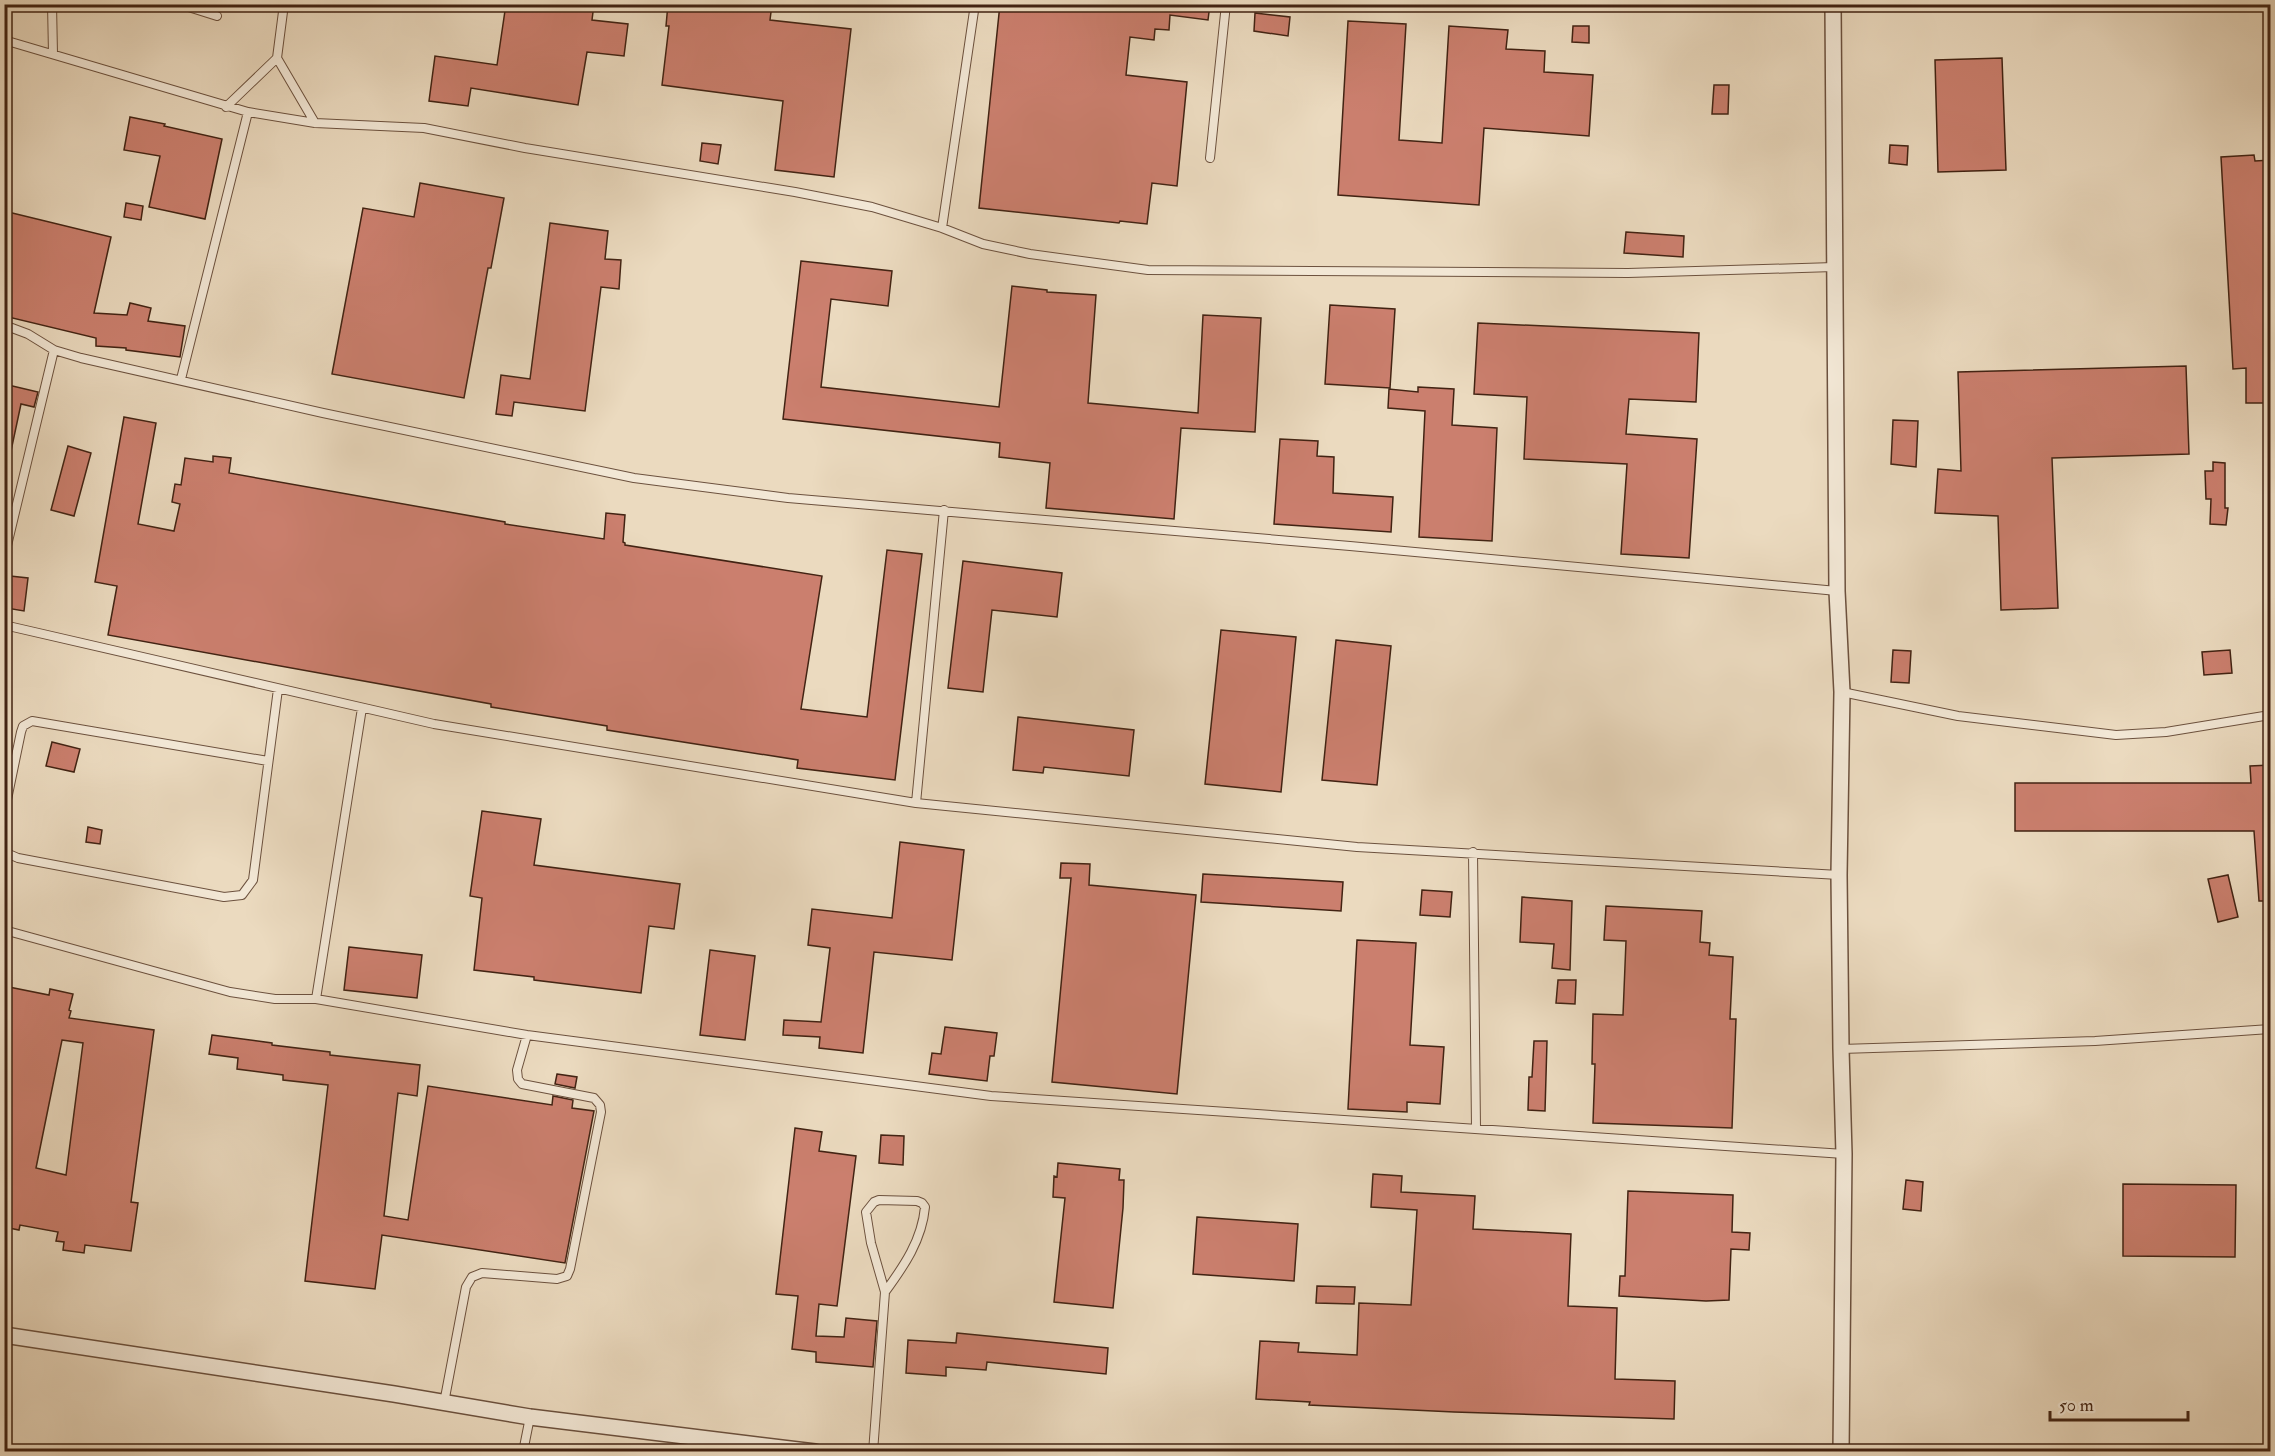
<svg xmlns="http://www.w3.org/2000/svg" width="2275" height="1456" font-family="'IM FELL Double Pica',serif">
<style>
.building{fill:#cb7f6e;stroke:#422313;stroke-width:1.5;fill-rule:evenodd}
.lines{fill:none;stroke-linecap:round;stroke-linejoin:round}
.lane-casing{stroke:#6c513e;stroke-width:10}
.street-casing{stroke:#6c513e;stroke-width:18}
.lane{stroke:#f2e7d5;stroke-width:8}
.street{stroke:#f2e7d5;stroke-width:15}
</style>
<rect width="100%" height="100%" fill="#ebdabf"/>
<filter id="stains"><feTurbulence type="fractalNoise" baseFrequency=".00333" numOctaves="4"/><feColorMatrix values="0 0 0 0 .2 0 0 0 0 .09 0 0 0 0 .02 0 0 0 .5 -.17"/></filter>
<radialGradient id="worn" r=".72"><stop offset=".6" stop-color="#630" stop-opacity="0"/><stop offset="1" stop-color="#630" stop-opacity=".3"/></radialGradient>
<path class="building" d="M506,4H594L592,20L628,24L624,56L587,52L578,105L471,88L468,106L429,101L435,56L497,65Z
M668,4H772L770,20L851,29L834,177L775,170L783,101L662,85L669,26H666Z
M1000,4H1091L1155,11L1156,4H1210L1208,20L1170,15L1169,30L1155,29L1154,40L1130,37L1126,75L1187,82L1177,186L1152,183L1147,224L1120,221L1119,223L979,208Z
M1255,13L1290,17L1288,36L1254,31Z
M1348,21L1406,24L1399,140L1442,143L1449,26L1508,30L1506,49L1545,51L1544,72L1593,75L1589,136L1484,128L1479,205L1338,195Z
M1573,26H1589V43L1572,42Z
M2002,58L2006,170L1938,172L1935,60Z
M1714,85H1729L1728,114H1712Z
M130,117L165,124L164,126L222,139L205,219L149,207L160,156L124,150Z
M702,143L721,145L718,164L700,161Z
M1890,145L1908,146L1907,165L1889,163Z
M2254,155L2255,161L2271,160V403H2246V368L2233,369L2221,157Z
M420,183L504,198L491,268H488L464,398L332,374L363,208L414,217Z
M126,203L143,206L141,220L124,217Z
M4,211L111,237L94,313L127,315L130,303L151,308L148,321L185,326L180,357L126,350V348L96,346V338L4,316Z
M550,223L608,231L605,259L621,260L619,289L601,287L585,411L514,402L512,416L496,414L501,375L530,379Z
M1626,232L1684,236L1683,257L1624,253Z
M801,261L892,271L888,306L831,299L821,387L999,407L1012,286L1047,290V292L1096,295L1088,403L1198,413L1203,315L1261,318L1255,432L1181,428L1174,519L1046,508L1050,463L999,457L1000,443L783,419Z
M1330,305L1395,309L1390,388L1325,384Z
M1478,323L1699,333L1696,402L1629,399L1626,434L1697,439L1689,558L1621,554L1627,464L1524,459L1527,397L1474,394Z
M2186,366L2189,454L2052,458L2058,608L2001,610L1998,516L1935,513L1938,469L1961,471L1958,372Z
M4,384L38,392L34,407L21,404L11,451L4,450Z
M1418,387L1454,389L1452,425L1497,428L1492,541L1419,537L1425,411L1388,408L1389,389L1418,392Z
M124,417L156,423L138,524L174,531L180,504L172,502L175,484L181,485L185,458L213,462V456L231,458L229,473L505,522V524L604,539L606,513L625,515L623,542L625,543V545L822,576L801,709L867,717L887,550L922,554L895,780L797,768L798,760L607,730V726L491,707V704L108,635L117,586L95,582Z
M1893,420L1918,421L1916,467L1891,464Z
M1280,439L1318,441L1317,456L1334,457L1333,493L1393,497L1391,532L1274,524Z
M68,446L91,453L74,516L51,510Z
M2213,462L2225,463V508H2228L2226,525L2210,524L2211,499H2206L2205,471H2213Z
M963,561L1062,573L1057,617L992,610L983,692L948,688Z
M10,576L28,578L24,611L6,608Z
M1221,630L1296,637L1281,792L1205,784Z
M1336,640L1391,646L1377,785L1322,780Z
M1893,650L1911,651L1909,683L1891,682Z
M2230,650L2232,673L2204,675L2202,652Z
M1018,717L1134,730L1129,776L1044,767L1043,773L1013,770Z
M52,742L80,749L74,772L46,766Z
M2271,765V901H2259L2254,831H2015V783H2251L2250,766Z
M482,811L541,819L534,865L680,884L674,929L649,926L641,993L534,980V977L474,970L482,898L470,896Z
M88,827L102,830L100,844L86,842Z
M900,842L964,850L952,960L874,952L863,1053L819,1048L820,1037L783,1035L784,1020L821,1022L830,948L808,945L812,909L892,918Z
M1061,863L1090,864L1089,885L1196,895L1177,1094L1052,1082L1071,878H1060Z
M1203,874L1343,882L1341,911L1201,902Z
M2228,875L2238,917L2218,922L2208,879Z
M1422,890L1452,892L1450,917L1420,915Z
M1522,897L1572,901L1570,970L1552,968L1554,944L1520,942Z
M1606,906L1702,911L1700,942L1710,943L1709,955L1733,957L1730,1019H1736L1732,1128L1593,1123L1595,1064H1592L1593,1014L1623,1015L1626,941L1604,940Z
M1357,940L1416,943L1410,1045L1444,1047L1440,1104L1407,1102V1112L1348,1109Z
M349,947L422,955L417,998L344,990Z
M710,950L755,956L745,1040L700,1035Z
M1558,980H1576L1575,1004L1556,1003Z
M4,986L49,995L50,989L73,994L69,1010L71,1011L69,1018L154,1030L131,1202L138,1203L131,1251L85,1245L84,1253L63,1250L64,1242L56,1241L58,1232L20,1225L19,1230L4,1227ZM62,1040L83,1043L66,1175L36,1168Z
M945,1027L997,1033L994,1056H990L987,1081L929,1074L932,1053L941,1054Z
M212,1035L272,1043V1045L330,1052V1055L420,1065L417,1096L398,1093L384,1216L408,1220L428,1086L552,1105L553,1096L573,1100L572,1108L594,1111L565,1263L382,1235L375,1289L305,1281L328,1085L283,1080V1075L237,1069L238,1058L209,1054Z
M1534,1041H1547L1545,1111L1528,1110L1529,1077H1532Z
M557,1074L577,1077L575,1088L555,1084Z
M795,1128L822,1132L819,1151L856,1156L837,1306L819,1304L816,1336L844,1337L846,1318L877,1321L873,1367L816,1362V1352L792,1349L798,1296L776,1294Z
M881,1135L904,1136L903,1165L879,1163Z
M1058,1163L1120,1169L1119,1180H1124L1123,1208L1113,1308L1054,1302L1065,1198L1053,1197L1054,1176L1057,1177Z
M1373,1174L1402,1176L1401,1192L1475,1196L1473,1229L1571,1234L1568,1306L1617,1308L1615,1379L1675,1381L1674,1419L1454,1412L1309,1405L1310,1402L1256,1399L1260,1341L1299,1343L1298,1352L1357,1355L1359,1303L1411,1305L1417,1210L1371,1207Z
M1906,1180L1923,1182L1921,1211L1903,1209Z
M2123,1184L2236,1185L2235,1257L2123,1256Z
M1628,1191L1733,1195L1732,1232L1750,1233L1749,1250L1731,1249L1729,1300L1706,1301L1619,1296L1620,1276H1625Z
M1197,1217L1298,1224L1294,1281L1193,1274Z
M1317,1286L1355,1287L1354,1304L1316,1303Z
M957,1333L1108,1348L1106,1374L987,1362L986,1370L946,1367V1376L906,1373L908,1340L956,1343Z"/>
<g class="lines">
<g class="lane-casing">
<path id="lane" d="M52,4L53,54
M179,4L217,16
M284,4L277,58L315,123
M4,40L248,112L315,123L424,128L525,148L795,192L872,207L942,228L983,244L1030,254L1148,270L1628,273L1834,267
M226,107L277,58
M1210,158L1226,4
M942,228L975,4
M4,325L28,334L54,350L81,358L323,413L634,478L788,498L1350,546L1837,591
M181,379L248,112
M4,558L54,350
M4,625L434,724L916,803L1357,847L1839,875
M1842,692L1958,716L2116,735L2166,732L2270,715
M916,803L944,510
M4,814L21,732L23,726L32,721L268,761
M4,852L18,858L224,897L242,895L253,880L278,689
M1473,852L1476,1128
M4,930L230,992L275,999H316L527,1035L991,1096L1844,1154
M316,999L362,708
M1841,1049L2095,1041L2270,1029
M444,1403L466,1287L472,1277L482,1273L557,1279L567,1276L570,1269L601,1112L600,1105L594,1098L522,1084L518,1079L517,1070L527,1035
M523,1452L530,1417
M873,1452L885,1292L871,1243L866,1212L874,1202L879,1200L917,1201L922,1203L925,1207C922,1240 904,1266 885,1292"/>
</g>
<g class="street-casing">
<path id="street" d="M1833,4L1837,591L1842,692L1839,875L1841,1049L1844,1154L1841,1452
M4,1335L394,1394L530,1417L815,1452"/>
</g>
<use href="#lane" class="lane"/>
<use href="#street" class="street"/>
</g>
<rect width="2275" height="1456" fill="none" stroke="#ebdabf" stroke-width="24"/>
<rect x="6" y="6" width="2263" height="1444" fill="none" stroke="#422313" stroke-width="3"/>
<rect x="12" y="12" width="2251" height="1432" fill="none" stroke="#422313" stroke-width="1.5"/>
<path d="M2050 1411v9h138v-9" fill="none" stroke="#422313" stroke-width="3"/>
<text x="2059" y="1411" font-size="18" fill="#422313" stroke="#f2e7d5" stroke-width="4.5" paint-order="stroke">50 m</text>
<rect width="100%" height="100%" filter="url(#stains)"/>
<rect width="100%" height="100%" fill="url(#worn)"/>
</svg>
